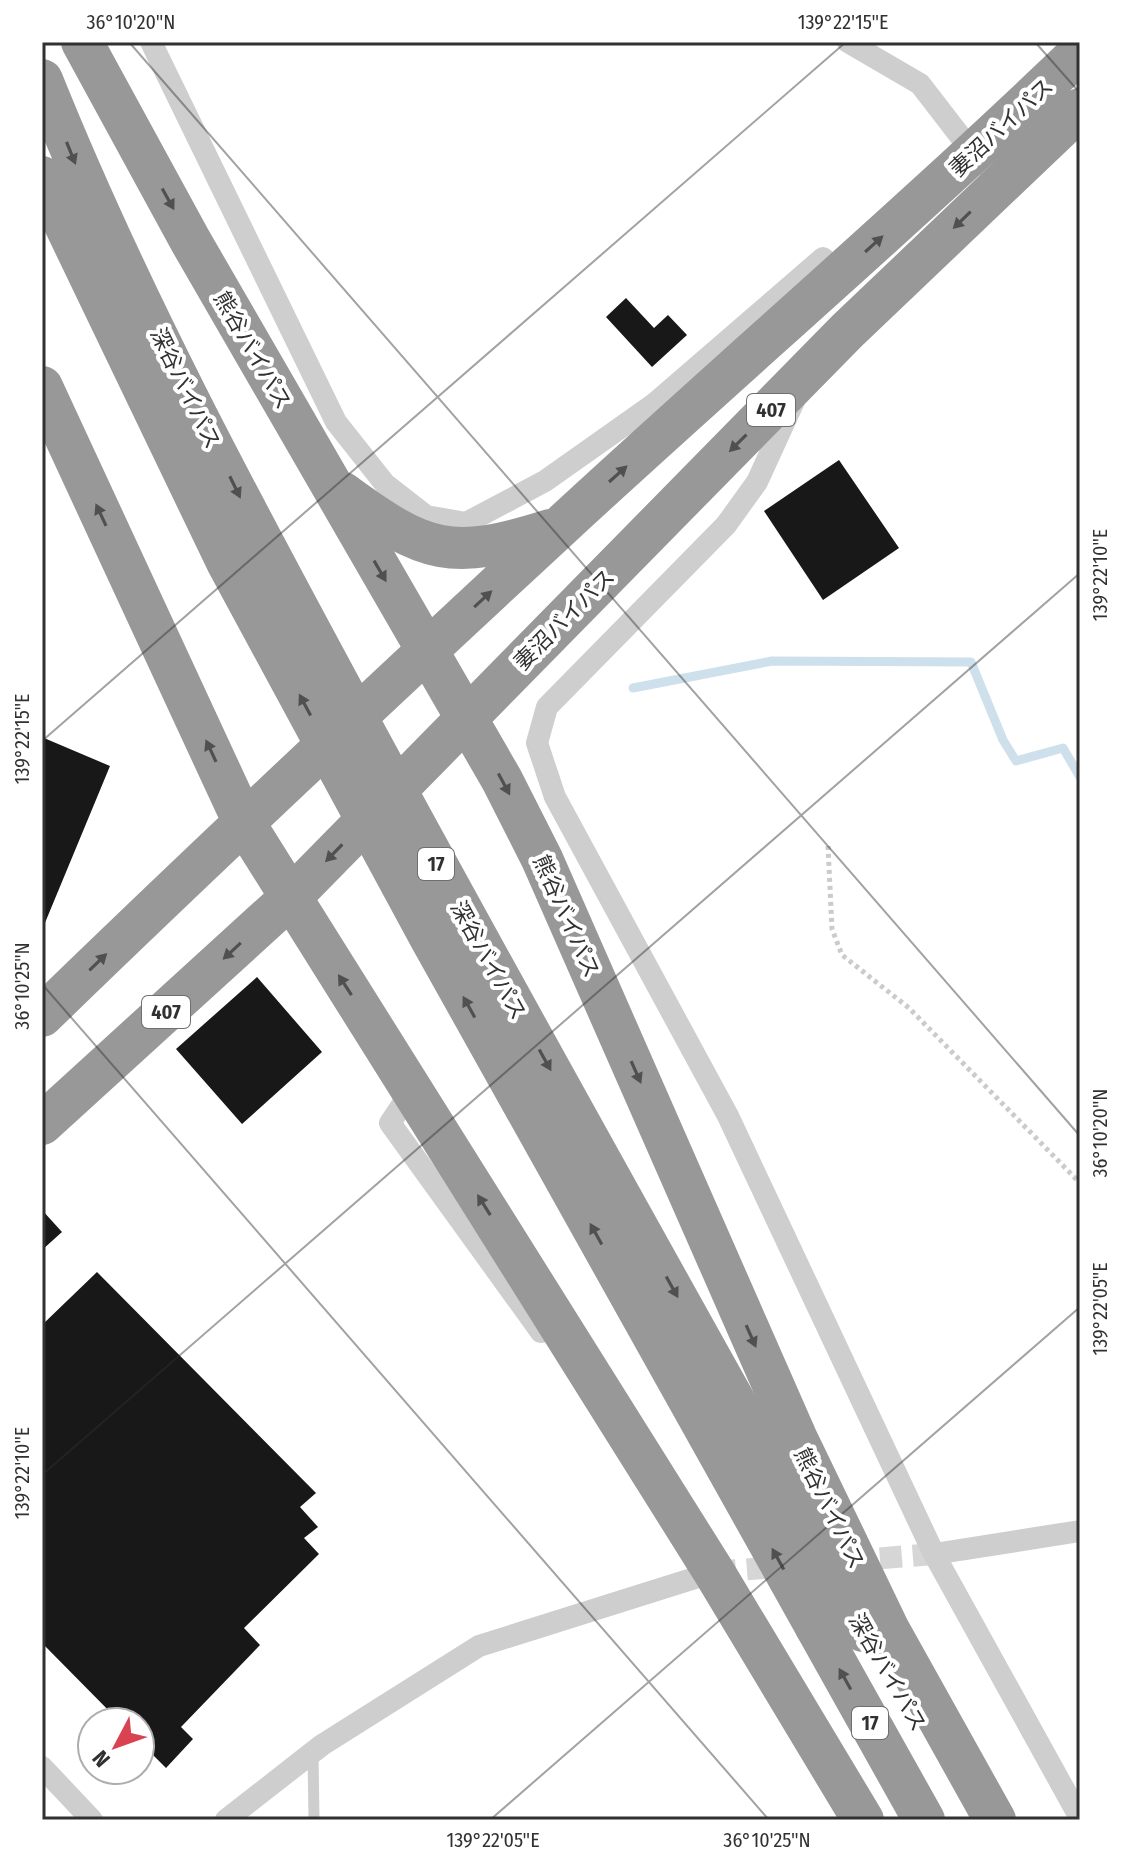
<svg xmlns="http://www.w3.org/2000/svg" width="1122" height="1862" font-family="'Fira Sans Condensed','Noto Sans JP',sans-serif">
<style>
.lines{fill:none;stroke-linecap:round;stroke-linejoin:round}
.stream{stroke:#cee0eb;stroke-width:9}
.building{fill:#181818}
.street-tunnel{stroke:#d6d6d6;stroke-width:22;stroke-dasharray:22 11;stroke-linecap:butt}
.path{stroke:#cbcbcb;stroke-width:5;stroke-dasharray:4 4;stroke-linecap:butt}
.lane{stroke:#cecece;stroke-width:11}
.street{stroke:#cecece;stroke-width:22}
.highway{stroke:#989898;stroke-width:42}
.highway-bridge{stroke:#989898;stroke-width:42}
.oneway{fill:#505050}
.ticks{fill:none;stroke:#313131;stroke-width:2;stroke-opacity:0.45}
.labels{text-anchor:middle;stroke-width:8;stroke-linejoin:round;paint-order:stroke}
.shield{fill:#fff;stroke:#6f6f6f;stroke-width:2}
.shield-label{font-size:20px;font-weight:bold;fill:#313131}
.street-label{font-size:22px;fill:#313131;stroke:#fff}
.neatline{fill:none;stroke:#313131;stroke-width:3}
.ticks-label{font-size:20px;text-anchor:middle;fill:#313131}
</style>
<rect width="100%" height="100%" fill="#fff"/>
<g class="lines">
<path class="stream" d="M633,688L772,661L971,662L1003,740L1016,761L1063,748L1080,777"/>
</g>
<path class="building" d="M626,298L654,328L668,315L687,335L652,367L606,317Z
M839,460L899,548L823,600L764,511Z
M44,738L110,766L42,930V742Z
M257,977L322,1052L242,1124L176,1049Z
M42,1210L62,1232L42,1250Z
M97,1272L316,1493L300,1507L318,1527L304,1538L319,1554L244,1628L260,1645L181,1727L193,1739L166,1768L140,1742V1722H120L42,1643V1325Z"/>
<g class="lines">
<path class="street-tunnel" d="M847,1561L934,1554
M714,1572L789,1566"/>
<path class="path" d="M828,846L832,929L842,955L909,1008L1080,1183"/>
<path class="lane" d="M313,1753L314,1820"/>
<path class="street" d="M151,42L336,422L385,484L426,516L466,523L545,481L654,404L823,258L840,275
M848,42L920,84L974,154L1002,182
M795,399L757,482L726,525L547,707L537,743L555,797L728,1116L934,1554L1080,1818
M412,1090L390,1123L541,1332
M934,1554L1080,1531
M42,1767L92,1820
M226,1820L322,1745L479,1646L714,1572"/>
<path class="highway" d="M82,42L190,240L502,780L542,859L796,1437L889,1630L995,1820
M42,387L243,821L714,1572L863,1820
M343,493C426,554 451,561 550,530
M42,1016C212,851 385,689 560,527C732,368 910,215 1080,52
M42,1124L290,898L847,331L1080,109
M816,1627L924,1820"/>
<path class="highway-bridge" d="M42,80C134,309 254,527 371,744C532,1041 698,1336 863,1631
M42,177L227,562L431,939L816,1627"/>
</g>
<defs><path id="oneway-solid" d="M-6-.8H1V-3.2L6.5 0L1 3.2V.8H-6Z" transform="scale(2)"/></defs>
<g class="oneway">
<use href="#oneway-solid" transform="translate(71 153) rotate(68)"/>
<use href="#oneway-solid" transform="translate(168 199) rotate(61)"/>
<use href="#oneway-solid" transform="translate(962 220) rotate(136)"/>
<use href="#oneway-solid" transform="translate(874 244) rotate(-42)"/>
<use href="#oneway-solid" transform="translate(738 443) rotate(135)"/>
<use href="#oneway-solid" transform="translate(618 474) rotate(-42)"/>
<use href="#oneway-solid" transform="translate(235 487) rotate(64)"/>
<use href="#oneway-solid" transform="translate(101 515) rotate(-115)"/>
<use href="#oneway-solid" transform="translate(380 571) rotate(60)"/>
<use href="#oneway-solid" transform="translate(483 599) rotate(-43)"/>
<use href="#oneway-solid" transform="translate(305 705) rotate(-118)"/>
<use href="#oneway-solid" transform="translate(211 751) rotate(-115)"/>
<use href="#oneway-solid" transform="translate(504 784) rotate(62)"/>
<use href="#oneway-solid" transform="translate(334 853) rotate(134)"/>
<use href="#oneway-solid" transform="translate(232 951) rotate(137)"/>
<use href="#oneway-solid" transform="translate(98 962) rotate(-44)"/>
<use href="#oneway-solid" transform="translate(345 985) rotate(-123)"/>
<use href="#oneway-solid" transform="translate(469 1007) rotate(-119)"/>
<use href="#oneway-solid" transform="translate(545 1060) rotate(61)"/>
<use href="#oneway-solid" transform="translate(636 1072) rotate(66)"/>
<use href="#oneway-solid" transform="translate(484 1205) rotate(-122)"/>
<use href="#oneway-solid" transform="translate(596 1234) rotate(-119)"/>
<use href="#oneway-solid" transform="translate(672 1287) rotate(61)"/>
<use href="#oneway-solid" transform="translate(751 1336) rotate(66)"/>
<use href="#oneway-solid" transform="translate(778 1559) rotate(-119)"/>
<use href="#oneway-solid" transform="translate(845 1679) rotate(-119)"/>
</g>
<path class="ticks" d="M129,42L1080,1136M1035,42L1080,93M42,741L846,42M42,984L769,1820M42,1475L1080,573M490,1820L1080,1307"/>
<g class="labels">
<g class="shield">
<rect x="747" y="394" width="48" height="32" rx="6"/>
<rect x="418" y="848" width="36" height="32" rx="6"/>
<rect x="142" y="996" width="48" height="32" rx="6"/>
<rect x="852" y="1707" width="36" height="32" rx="6"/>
</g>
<g class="shield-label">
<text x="771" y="417">407</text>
<text x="436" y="871">17</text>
<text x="166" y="1019">407</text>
<text x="870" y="1730">17</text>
</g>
<g class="street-label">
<text transform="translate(1001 127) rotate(-43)" y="8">妻沼バイパス</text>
<text transform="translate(253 350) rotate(60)" y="8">熊谷バイパス</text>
<text transform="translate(186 388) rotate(64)" y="8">深谷バイパス</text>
<text transform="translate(564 619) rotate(-45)" y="8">妻沼バイパス</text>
<text transform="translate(567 916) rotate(66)" y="8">熊谷バイパス</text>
<text transform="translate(489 960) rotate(61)" y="8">深谷バイパス</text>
<text transform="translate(830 1508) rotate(64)" y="8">熊谷バイパス</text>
<text transform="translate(888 1672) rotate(60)" y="8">深谷バイパス</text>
</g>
</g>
<rect width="1122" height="1862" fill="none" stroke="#ffffff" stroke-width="88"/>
<g transform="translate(116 1746) rotate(229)"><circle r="38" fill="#ffffff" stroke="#adadad" stroke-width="2"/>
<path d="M0-6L14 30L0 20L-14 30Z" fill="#d94251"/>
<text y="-12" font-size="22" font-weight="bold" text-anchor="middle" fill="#313131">N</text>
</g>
<rect x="44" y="44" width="1034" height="1774" class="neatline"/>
<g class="ticks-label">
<text x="131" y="29">36°10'20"N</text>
<text x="843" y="29">139°22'15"E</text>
<text transform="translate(1100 575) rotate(-90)" y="7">139°22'10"E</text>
<text transform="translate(22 739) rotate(-90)" y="7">139°22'15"E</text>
<text transform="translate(22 986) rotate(-90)" y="7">36°10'25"N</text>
<text transform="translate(1100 1133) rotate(-90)" y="7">36°10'20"N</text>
<text transform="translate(1100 1309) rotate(-90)" y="7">139°22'05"E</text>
<text transform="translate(22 1473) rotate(-90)" y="7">139°22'10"E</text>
<text x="493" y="1847">139°22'05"E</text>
<text x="767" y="1847">36°10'25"N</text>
</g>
</svg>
